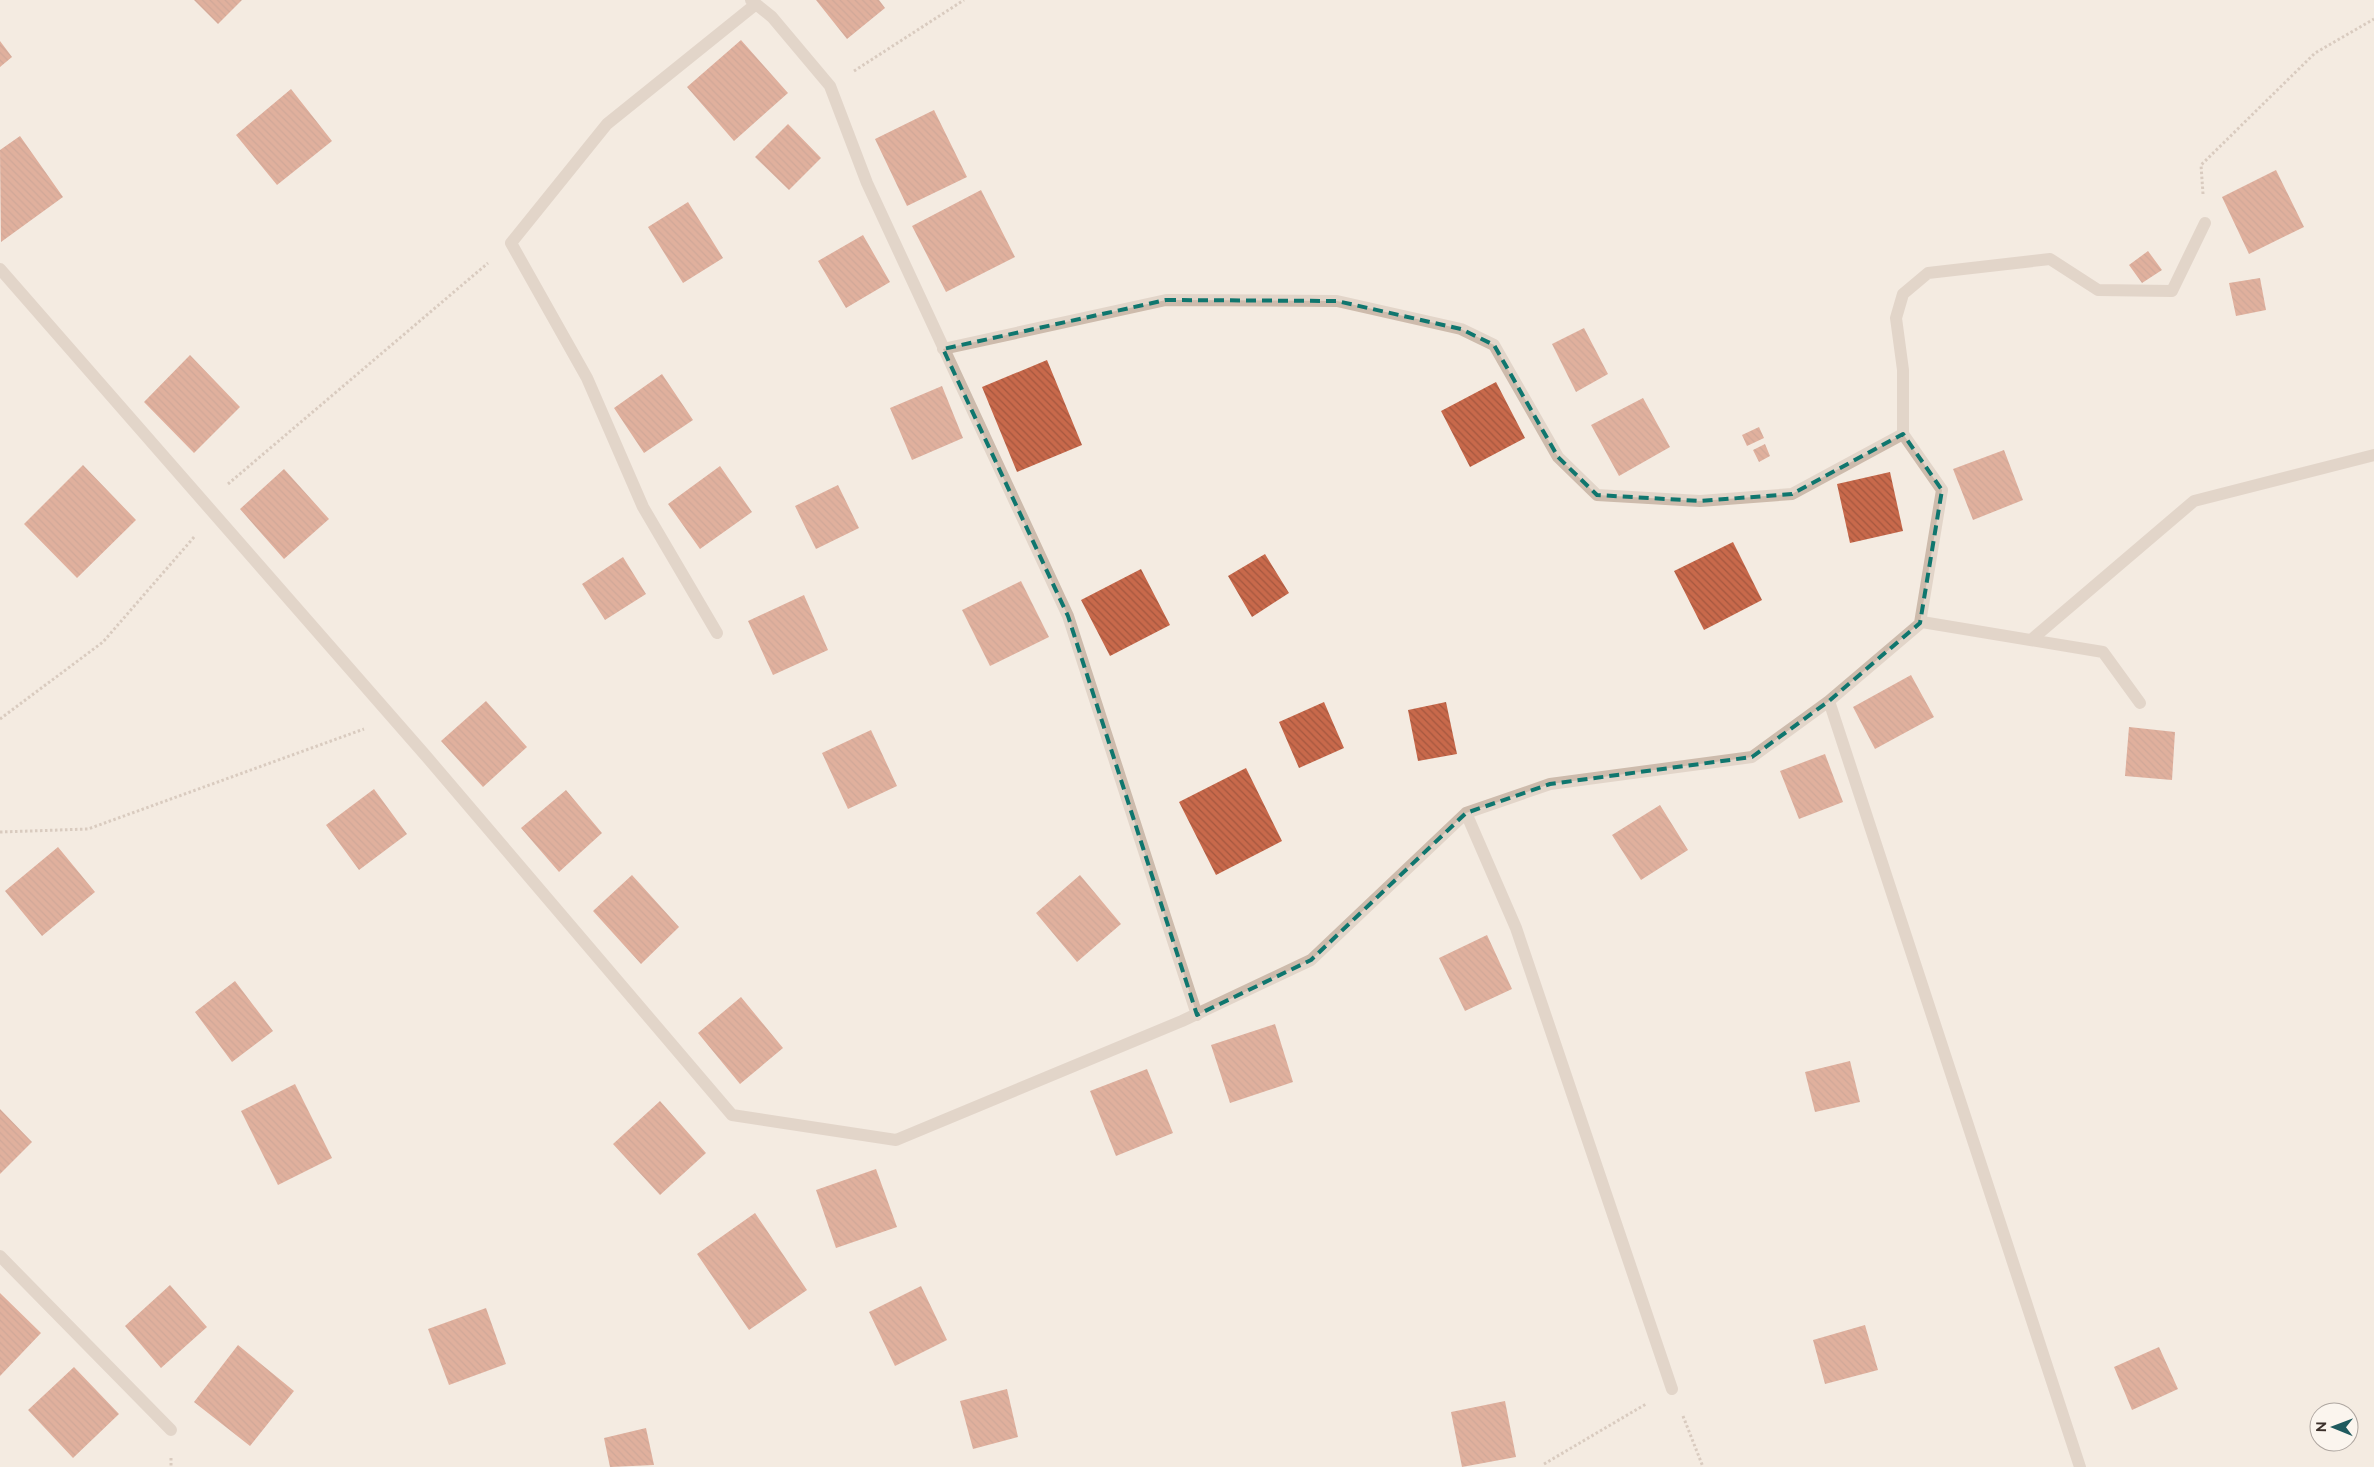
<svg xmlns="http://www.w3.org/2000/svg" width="2374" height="1467" font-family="Raleway,sans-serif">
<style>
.building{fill:url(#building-back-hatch)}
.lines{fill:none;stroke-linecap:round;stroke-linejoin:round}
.path{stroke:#b9a596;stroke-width:3;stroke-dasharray:2.5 2.5;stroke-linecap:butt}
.street{stroke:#cdbbac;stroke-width:12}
.marked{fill:none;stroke:#0f766e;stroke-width:4;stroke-dasharray:10 6;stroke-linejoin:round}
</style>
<defs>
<pattern id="building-back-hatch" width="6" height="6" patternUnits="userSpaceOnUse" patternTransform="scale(1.25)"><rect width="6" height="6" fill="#c8694b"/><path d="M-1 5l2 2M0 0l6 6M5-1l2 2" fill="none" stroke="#a4573f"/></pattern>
</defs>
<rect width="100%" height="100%" fill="#f4ebe1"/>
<path class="building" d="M194,0H242L218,24Z
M816,0H879L885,8L847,39Z
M741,40L788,93L734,141L687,87Z
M0,41L12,57L0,67Z
M291,89L332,141L277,185L236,135Z
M934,110L967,177L907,206L875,139Z
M788,124L821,158L789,190L755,157Z
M20,136L63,197L1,242L0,150Z
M2276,170L2304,227L2249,254L2222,197Z
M981,190L1015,257L946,292L912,226Z
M688,202L723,258L683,283L648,227Z
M863,235L890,282L846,308L818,261Z
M2148,251L2162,270L2142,283L2129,265Z
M2260,278L2266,310L2236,316L2229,283Z
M1584,328L1608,374L1576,392L1552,344Z
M190,355L240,407L194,453L144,402Z
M1047,360L1082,445L1017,472L982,387Z
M662,374L693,420L644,453L614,408Z
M1496,382L1525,438L1470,467L1441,411Z
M942,386L963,438L912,460L890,408Z
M1643,398L1670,447L1619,476L1591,425Z
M1759,427L1764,438L1747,446L1742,435Z
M1765,444L1770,456L1759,462L1753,450Z
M2004,450L2023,500L1973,520L1953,469Z
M83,465L136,520L77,578L24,524Z
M720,466L752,512L700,549L668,504Z
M284,469L329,519L284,559L240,509Z
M1890,472L1903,531L1850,543L1837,484Z
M838,485L859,528L816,549L795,506Z
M1733,542L1762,600L1704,630L1674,571Z
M1265,554L1289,593L1252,617L1228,576Z
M623,557L646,594L605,620L582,584Z
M1141,569L1170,625L1110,656L1081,600Z
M1021,581L1049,637L990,666L962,610Z
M804,595L828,650L773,675L748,621Z
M1911,675L1934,717L1875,749L1853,707Z
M486,701L527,747L483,787L441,741Z
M1324,702L1344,748L1299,768L1279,722Z
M1446,702L1457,754L1418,761L1408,710Z
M2129,727L2175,732L2172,780L2125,776Z
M871,730L897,786L848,809L822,753Z
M1825,754L1843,802L1799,819L1780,771Z
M1246,768L1282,841L1216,875L1179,802Z
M374,789L407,834L359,870L326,825Z
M566,790L602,833L559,872L521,828Z
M1660,805L1688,850L1641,880L1612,835Z
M58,847L95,892L42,936L5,891Z
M632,875L679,927L641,964L593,911Z
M1080,875L1121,924L1077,962L1036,913Z
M1487,935L1512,989L1465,1011L1439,958Z
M235,981L273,1031L232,1062L195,1012Z
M741,997L783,1048L740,1084L698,1033Z
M1275,1024L1293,1082L1230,1103L1211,1045Z
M1850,1061L1860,1102L1815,1112L1805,1072Z
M1147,1069L1173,1133L1116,1156L1090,1091Z
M295,1084L332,1158L278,1185L241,1111Z
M660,1101L706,1153L660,1195L613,1144Z
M0,1109L32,1142L0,1174Z
M876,1169L897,1227L836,1248L816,1190Z
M755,1213L807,1290L749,1330L697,1254Z
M170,1285L207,1327L161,1368L125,1326Z
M921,1286L947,1340L895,1366L869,1312Z
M0,1293L41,1333L0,1376Z
M486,1308L506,1364L449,1385L428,1329Z
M1865,1325L1878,1370L1825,1384L1813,1340Z
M238,1345L294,1391L250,1446L194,1402Z
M2159,1347L2178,1389L2132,1410L2114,1367Z
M74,1367L119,1414L73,1458L28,1410Z
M1007,1389L1018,1437L973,1449L960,1401Z
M1505,1401L1516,1457L1462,1467L1451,1412Z
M646,1428L654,1465L610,1467L604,1438Z"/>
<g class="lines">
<path class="path" d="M854,71L964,0
M2203,194L2201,165L2315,53L2374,19
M228,484L488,263
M0,719L103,642L195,536
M0,832L88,829L364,729
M1683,1416L1703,1467
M171,1458V1467
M1544,1464L1646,1404"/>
<path class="street" d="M751,0L772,17L830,86L867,183L1068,616L1197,1015
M0,269L426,756L732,1115L896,1140L1182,1021L1311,960L1466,813L1550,784L1752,757L1829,701
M943,349L1166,300L1337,301L1461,329L1494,345L1558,457L1597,495L1700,501L1792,494L1903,434
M1920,623L1942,490L1903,434V370L1896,318L1903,294L1928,273L2050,259L2098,290L2172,291L2205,223
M717,633L643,507L587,378L511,243L607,124L756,4
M2031,640L2194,501L2374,455
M1466,813L1516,928L1672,1389
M0,1256L171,1430
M2080,1467L1829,701L1922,622L2103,652L2140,703"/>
</g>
<path d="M0 0H2374V1467H0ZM1166,300L1337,301L1461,329L1494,345L1558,457L1597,495L1700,501L1792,494L1903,434L1942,490L1920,623L1829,701L1752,757L1550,784L1466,813L1311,960L1197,1015L1068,616L943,349Z" fill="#f4ebe1" fill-opacity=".55" fill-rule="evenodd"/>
<path class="marked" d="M1166,300L1337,301L1461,329L1494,345L1558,457L1597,495L1700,501L1792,494L1903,434L1942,490L1920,623L1829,701L1752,757L1550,784L1466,813L1311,960L1197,1015L1068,616L943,349Z"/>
<g transform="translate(2334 1427) rotate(271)"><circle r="24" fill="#fbf5ee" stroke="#aea6a0"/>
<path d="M0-4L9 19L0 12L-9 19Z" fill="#1f5a5e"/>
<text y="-8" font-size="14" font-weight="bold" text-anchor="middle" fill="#3b302b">N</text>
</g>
</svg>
